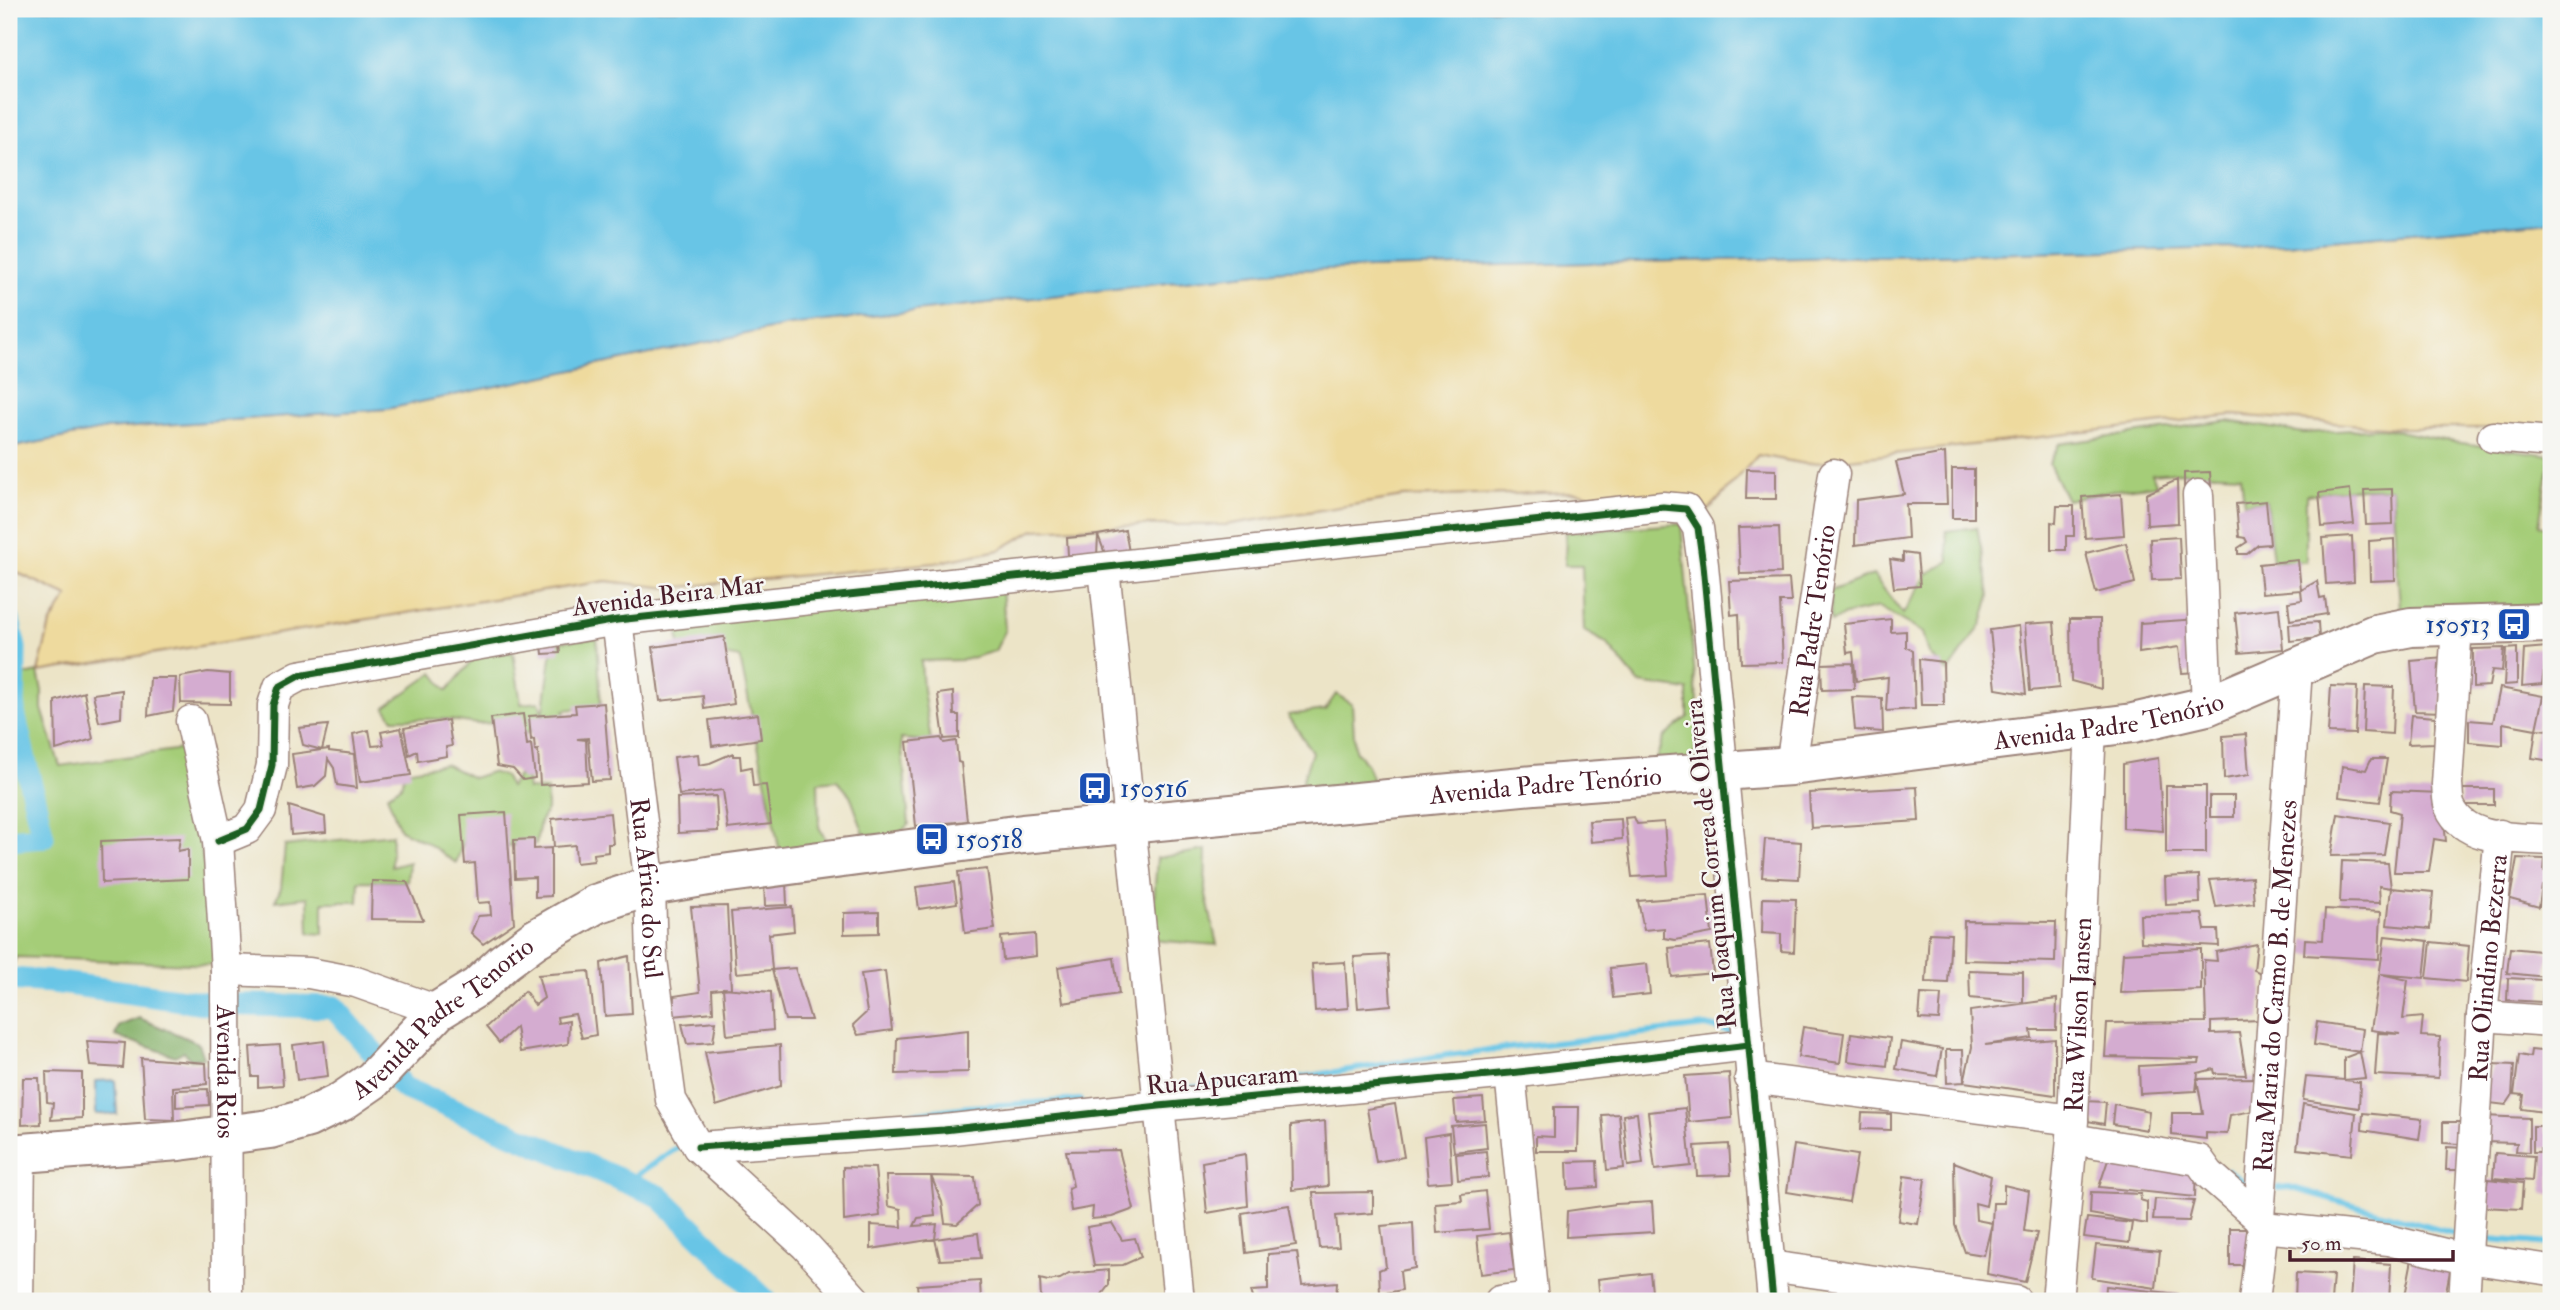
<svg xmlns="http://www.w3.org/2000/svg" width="2560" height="1310" font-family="'IM FELL Double Pica',serif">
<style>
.green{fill:#a5cd78;stroke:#787652;stroke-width:2}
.forest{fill:#84b068;stroke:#67684a;stroke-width:2}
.sand{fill:#eeda9e;stroke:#9c7c64;stroke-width:2}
.water{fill:#68c5e6;stroke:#597288;stroke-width:2}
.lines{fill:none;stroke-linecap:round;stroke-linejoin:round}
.stream{stroke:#68c5e6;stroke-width:6}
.canal{stroke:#68c5e6;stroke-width:23}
.building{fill:#d4acd0}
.minor-casing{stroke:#9b8279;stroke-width:33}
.major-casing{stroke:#9b8279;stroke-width:42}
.minor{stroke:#fff;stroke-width:30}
.major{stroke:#fff;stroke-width:38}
.cycleway-casing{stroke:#f6f6f2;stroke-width:11}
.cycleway{stroke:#1b5e20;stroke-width:7}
.labels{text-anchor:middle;stroke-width:5;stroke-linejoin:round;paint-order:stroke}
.street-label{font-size:26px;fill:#4a1f2b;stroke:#f6f6f2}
.transit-label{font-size:26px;fill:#164399;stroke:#f6f6f2;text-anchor:start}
</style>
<rect width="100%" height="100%" fill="#f6f6f2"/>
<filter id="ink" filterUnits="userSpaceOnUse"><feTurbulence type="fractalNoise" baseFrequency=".0143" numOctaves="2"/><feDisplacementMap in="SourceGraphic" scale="14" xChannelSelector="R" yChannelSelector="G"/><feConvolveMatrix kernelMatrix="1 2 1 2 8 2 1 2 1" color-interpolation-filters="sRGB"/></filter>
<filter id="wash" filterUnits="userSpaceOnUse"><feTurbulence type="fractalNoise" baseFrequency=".00686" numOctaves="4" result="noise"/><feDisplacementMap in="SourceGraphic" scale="28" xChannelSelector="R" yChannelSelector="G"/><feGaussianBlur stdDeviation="1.57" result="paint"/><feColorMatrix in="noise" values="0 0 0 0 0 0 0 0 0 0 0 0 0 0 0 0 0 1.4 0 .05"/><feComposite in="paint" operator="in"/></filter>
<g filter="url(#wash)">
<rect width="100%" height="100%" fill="#ece4c7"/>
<path class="green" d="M2227,421L2304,433L2383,428L2453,442L2551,455L2539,525L2551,528V614L2465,618L2400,608L2392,489H2350L2306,495V562L2273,561L2266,501L2244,503L2241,475L2177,472L2152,474L2157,485L2109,491L2067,500L2049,464L2059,444Z
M1681,524L1700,733L1692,760L1653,767L1664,737L1688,717V690L1639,683L1606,643L1584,631L1582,565H1565L1566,532Z
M1977,527L1990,595L1982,624L1948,672L1929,654L1923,633L1879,607L1845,615L1831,622L1830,591L1873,575L1903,614L1927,574L1949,561L1946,531Z
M1002,585L1005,631L995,651L964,660L921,661L923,690L931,741L901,739L909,824L896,837L864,834L850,795L837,780L818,782L819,827L828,845L780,853L740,658L679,646L678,625Z
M597,638L601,706L564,710L569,731L544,719L521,738L518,721L478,724L443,719H393L385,707L433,673L447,691L478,654L513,652L521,704L539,702L543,716L553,642Z
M38,672L42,691V709L60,766L181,749L207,879L216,965L16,957L9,975V679Z
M1336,694L1352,704L1355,750L1367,765L1373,781L1362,791L1298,794L1312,752L1288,715L1325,710Z
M529,760L527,789L547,790V810L540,822L536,844L502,846L466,834L456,863L426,842L400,830L387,795L401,786L405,771L445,764L473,778L491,772L504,776L510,787Z
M392,834L391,867L409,862L407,882L359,881L358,902H323V934L309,933L308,897L275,901L281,888L285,846Z
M1206,850L1205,890L1217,945L1151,940L1157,858Z"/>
<path class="forest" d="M139,1018L198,1043L203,1058L190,1059L184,1051L175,1056L115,1036L119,1026Z"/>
<path class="sand" d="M2551,221V428H2398L2233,415L1806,464L1758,455L1708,511L1682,501H1622L1576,492L1403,497L1225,525H1140L1034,530L999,550L935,563L669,588L606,581L38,672L50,624L68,596L9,569V448L107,429L387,409L789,325L1284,270L2239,248Z"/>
<path class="water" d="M9,9H2551V221L2239,248L1284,270L789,325L387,409L107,429L9,448Z
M115,1080L117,1114H96V1081Z"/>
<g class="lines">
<path class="stream" d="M1167,1090L1302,1077L1447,1055L1706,1026L1733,1033L1738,1037
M833,1123L968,1107L1080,1100
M2227,1171L2245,1183L2253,1184
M627,1182L672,1151L688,1143
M2278,1188L2289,1187L2457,1234
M2477,1238L2551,1244"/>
<path class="canal" d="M9,621L15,648L14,713L43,837L9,840
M9,979L53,982L212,1004L334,1007L404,1088L659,1196L766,1301"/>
</g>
<g id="blocks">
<path class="building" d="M1945,453L1947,504H1906L1908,538L1855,545L1856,500L1904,494L1896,462Z
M1747,469L1776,470V499H1746Z
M1952,469H1974V518H1952Z
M2210,472L2211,486L2184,487V473Z
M2177,480L2178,523L2147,525L2146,494Z
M2350,489L2354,524L2322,527L2319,493Z
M2392,489L2393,524L2366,525L2364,490Z
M2121,494L2124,535L2085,538L2082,497Z
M2266,501L2270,544L2258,545L2247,554H2238V548L2247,542L2245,538L2239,537L2236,504Z
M2057,506H2074V536H2066V550H2051V522L2056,523Z
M1779,527L1781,573L1740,574L1738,528Z
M1125,530L1129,552L1106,556L1098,535Z
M1098,535L1097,556L1068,555L1067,538Z
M2352,536L2354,582L2326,584L2323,538Z
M2179,537L2181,579L2152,580L2150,539Z
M2394,539L2395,580L2370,581L2369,541Z
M2126,543L2135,583L2096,593L2086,553Z
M1903,553L1917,555L1920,586L1894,588L1890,559L1903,561Z
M2298,560L2301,590L2317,581L2320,598L2325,597L2327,614L2290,620L2288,602L2302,600L2301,590L2262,593L2259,564Z
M1789,579L1791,602H1780L1783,662L1741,663L1739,614L1731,615L1729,581Z
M2279,608L2283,649L2239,653L2235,613Z
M1891,619V632L1906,631V647L1913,651L1915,709L1886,711L1888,677L1856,681L1853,652L1847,653L1844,624Z
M2070,619H2100L2101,689L2071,681Z
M2199,619V672L2182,673L2179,647L2139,653L2140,623Z
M2054,622L2059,688L2030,691L2025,624Z
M2318,622L2319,638L2290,641L2289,624Z
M2019,626L2026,694L1996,689L1990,630Z
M558,636L560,653L543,654L541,637Z
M724,637L734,704L704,709L703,696L660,701L653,647Z
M2547,647L2542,684L2522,686L2524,649Z
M2504,648L2502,671L2492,670L2489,686L2473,687V649Z
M2517,648V684L2504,685L2506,649Z
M2444,658L2442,712L2415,711L2411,661Z
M1919,659L1943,662L1944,705H1921Z
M1853,663L1854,689L1822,690L1821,664Z
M208,672L230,674V704L181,703L180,677Z
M150,678H176L173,711L148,716Z
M2331,686L2357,687L2355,734L2328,733Z
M2365,686L2394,687L2392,734L2363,732Z
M2500,688L2543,696L2536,729L2503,723V745L2469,742V720L2493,722Z
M122,690L121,718L99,722L93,694Z
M84,692L93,739L56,750L55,701Z
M953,692L954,715H959V738L944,739L938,694Z
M1852,697L1882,698L1883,732L1855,730Z
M604,703L610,780L592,781L588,738L577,739L586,740L588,782L540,785L538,750L535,751L534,739L531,740L529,716L576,713L575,705Z
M523,714L527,745L531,744L535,778L523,780L513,769L497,766L491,718Z
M758,714L761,739L712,746L709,720Z
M2411,715L2435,717V743L2408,744Z
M448,720L452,746L446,747L447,756L418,761L417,751L409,755L404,728Z
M328,725L322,750L303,745L299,728Z
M401,728L411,775L360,782L353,734L369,730L372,746L384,745L381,732Z
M2536,729L2551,730V761L2532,758Z
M2246,734L2249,775L2224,779L2223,736Z
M941,738L944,743L956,741L958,762L961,763L967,821L916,826L907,742Z
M329,749V751L354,754L357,788L337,785L334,768L328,759L326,776L315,786L297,789L292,754Z
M733,753V756H740L741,769L751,767L753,786L766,785L771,824L728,829L723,790L679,795L674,757L698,754L699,765L710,763Z
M2158,758L2163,831L2123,828V764Z
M2371,759H2387L2380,802L2339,797L2342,766L2366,770Z
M2166,786H2206V853H2166Z
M1917,787L1919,821L1811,828L1809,793Z
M2461,789H2494V805H2461Z
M2391,791L2441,793L2446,841L2434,839L2429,872H2394L2400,813L2390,810Z
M716,796L718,831L678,833L677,798Z
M2210,796H2234V817H2210Z
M289,806L325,817L326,832L291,835Z
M506,812L514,923L483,944L471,933L478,916L491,915L490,902L478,903L475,863L465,864L461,815Z
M610,813L613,844H608V852L593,854L594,861L576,863L575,845L554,847L552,819Z
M2338,814L2389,822L2384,855L2331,856Z
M1634,817L1637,824L1664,822L1668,875L1632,877L1625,818Z
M1621,819L1622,839L1591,842L1589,821Z
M180,838L178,851L188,849V879L102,883L101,841Z
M534,839V849L551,848V896L535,897V877L515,878L514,840Z
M1765,839L1801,842L1799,879L1762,877Z
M2549,845H2551V887L2542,886L2539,907L2510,899L2517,858L2545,859L2544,873Z
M2342,861L2388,863L2391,888L2433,892L2430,929L2387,925L2391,888L2379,886L2380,903L2340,902Z
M987,869L995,929L965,933L958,872Z
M2199,875L2200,903L2166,905L2165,877Z
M2252,877L2254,903L2216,907L2210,880Z
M372,881L407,882L423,920L371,919Z
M786,881L787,905L765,906L764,882Z
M954,882L957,903L919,909L916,887Z
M1708,895L1712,933L1675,940L1664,938V928L1644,930L1638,901Z
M1763,898L1796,899L1794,952L1781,951V934L1762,933Z
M727,906L731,988L712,990L713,1012L673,1016L674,996L700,992L691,907Z
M792,907L794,931L769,934L772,970L736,973L731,912Z
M2325,909L2381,912L2379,959L2304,955L2305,939L2323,940Z
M879,912V933L844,934V913Z
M2202,914L2205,930H2218L2219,946L2141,942L2140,915Z
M1964,921L2056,922L2055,962L1963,960Z
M1929,933L1951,934L1948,983L1926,982Z
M1035,934L1036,956L1003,960L1001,937Z
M2385,936L2428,941L2424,978L2381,974L2408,980L2403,1019L2423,1017L2421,1036L2440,1037L2438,1078L2375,1075L2378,1033L2400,1034L2371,1030Z
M2431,942L2469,946L2466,982L2427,978Z
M1710,944L1713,973L1672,977L1669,948Z
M2257,944L2254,970L2263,974L2260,1020L2211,1022V1034L2239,1033L2246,1075L2215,1074L2214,1069L2198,1073L2196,1091L2140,1094L2139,1066L2199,1063L2200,1059L2105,1057L2107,1023L2206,1022L2204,960L2217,961L2216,952Z
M2510,948L2549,952L2546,977L2507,973Z
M2201,949V990L2120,993L2123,953Z
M1388,955L1391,1005L1358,1008L1354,957Z
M629,956L632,1014L605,1016L601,963Z
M1114,958L1119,994L1063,1003L1058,967Z
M1345,962L1348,1008L1315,1011L1312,964Z
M1647,964L1650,994L1613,998L1610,968Z
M795,968L811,1020H785L772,970Z
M1969,970L2023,972V1003L1970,998Z
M589,971L596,1035L582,1038L575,1014L557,1017L558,1023L569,1021L568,1044L520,1052L516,1027L499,1043L486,1027L525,991L535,1005L544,998L538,975Z
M885,971L892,1030L858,1035L853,1025L867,1012L861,974Z
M2508,978L2543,980L2542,1002L2507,1000Z
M723,988L771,992L773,1030L727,1035Z
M1921,994L1941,995L1939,1020L1919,1019Z
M2057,999L2056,1030H2031L2032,1038L1985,1045L2055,1039V1095L1964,1082L1972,1047L1970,1011Z
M716,1021L713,1042L687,1044L682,1024Z
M2317,1022L2363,1029L2360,1052L2365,1078L2344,1080L2360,1082L2359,1108L2303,1100L2306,1077L2344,1080V1058L2360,1052L2314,1045Z
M1803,1027L1844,1033L1840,1063L1798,1057Z
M968,1030V1072L896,1074L897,1038Z
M1851,1033L1890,1038L1887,1066L1848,1061Z
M87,1041L125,1043L123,1068L90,1066Z
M324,1041L328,1076L297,1080L293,1045Z
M1901,1042L1942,1049L1937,1076L1896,1069Z
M280,1045L283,1085L258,1087V1077H252L250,1047Z
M780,1045L781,1086L716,1106L705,1052Z
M1946,1050H1963L1964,1082L1947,1083Z
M2531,1050L2550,1052L2544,1112L2522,1109L2524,1095L2514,1094L2519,1055L2530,1057Z
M141,1058L206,1063L207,1084L173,1087L174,1120L145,1119Z
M2493,1064L2514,1065L2512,1096L2506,1105L2481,1102Z
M46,1072L82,1073V1118L51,1120L53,1103L47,1102Z
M1729,1073L1732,1118L1689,1122L1685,1076Z
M23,1078H39L41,1124L22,1125Z
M2255,1078L2253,1111L2230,1115L2227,1134L2206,1133V1139L2172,1135V1113H2203L2197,1079Z
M208,1089L209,1105L176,1107V1090Z
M1483,1098L1485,1120L1456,1122L1454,1100Z
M2084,1101L2106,1102L2104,1124L2082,1120Z
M1395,1104L1404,1157L1376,1162L1367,1109Z
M2114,1104L2149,1111L2147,1130L2112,1124Z
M2303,1104L2356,1113L2352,1155L2297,1149Z
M1554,1107H1579L1578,1151H1536V1136L1554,1137Z
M1685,1108L1691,1166L1655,1170L1648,1112Z
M1637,1113L1643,1164L1628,1166L1623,1115Z
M1862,1113L1891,1114V1130L1861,1129Z
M2363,1113L2422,1119L2419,1139L2362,1130Z
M1619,1114L1624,1168L1607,1170L1602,1115Z
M2483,1116L2529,1118V1152L2516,1151L2517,1143L2482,1142Z
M1325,1121L1328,1186L1292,1190L1291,1125Z
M2443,1122H2460L2459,1144L2443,1143Z
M1485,1123L1487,1148L1454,1152L1451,1126Z
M2533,1126H2545V1132L2551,1134V1148H2540V1152H2533Z
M1449,1133L1452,1181L1428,1183L1424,1137Z
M1729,1144L1731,1175L1697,1176L1695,1146Z
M1794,1145L1857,1155L1849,1202L1787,1192Z
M2447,1147L2463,1148V1170H2446Z
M1119,1150L1134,1209L1112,1217L1092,1219L1093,1207L1071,1211L1068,1188L1073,1186L1066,1151Z
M1486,1151L1488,1177L1458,1180L1456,1154Z
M2545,1151H2551V1194H2543Z
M2495,1153L2534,1156L2532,1181L2493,1178Z
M1245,1154L1248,1206L1207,1213L1202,1162Z
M2110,1154L2196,1164L2195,1197L2099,1187Z
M1597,1161L1598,1187L1568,1189L1567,1162Z
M1954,1162L1991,1176L1986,1206L1975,1203L1976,1220L1992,1223L1993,1203H2004V1185L2029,1191L2024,1231L2037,1233L2025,1282L1987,1274L1992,1223L1984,1255L1965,1252L1955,1225Z
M843,1167L875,1168L880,1216L844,1221Z
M886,1176H931L975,1177L978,1205L957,1224L945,1223L942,1202L931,1176L935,1216L918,1218L914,1226L937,1224L935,1239L871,1249V1225L902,1227L901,1209L888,1206Z
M1904,1176L1925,1179L1918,1224L1898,1221Z
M2488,1179L2523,1183L2521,1209L2483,1207Z
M1485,1191L1489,1229L1437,1233L1435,1203L1462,1201L1461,1194Z
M1373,1192V1213L1336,1216L1339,1247L1319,1248L1313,1193Z
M2091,1192L2141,1194L2140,1200L2147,1202V1224L2090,1214Z
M2155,1199L2194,1201L2189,1221L2153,1220Z
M1652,1202L1654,1232L1566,1237L1567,1211L1616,1204Z
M1289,1205L1296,1245L1246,1253L1242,1213Z
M2087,1218L2132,1223L2129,1243L2084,1237Z
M1112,1223L1122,1240L1135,1238L1141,1257L1123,1265L1094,1266L1087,1227Z
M1413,1223L1415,1268L1400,1271L1402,1290L1380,1294L1379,1270L1386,1267L1381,1226Z
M2230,1228H2248V1265H2230Z
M1509,1232L1514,1270L1481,1274L1477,1236Z
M978,1233L981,1258L940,1260L935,1239Z
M2096,1245L2160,1251L2156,1288L2092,1278Z
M2414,1249L2453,1256L2444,1301H2404Z
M1297,1252L1302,1285L1337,1282L1336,1299L1254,1301L1251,1291L1268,1290V1254Z
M2353,1261L2391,1264L2389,1301H2350Z
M1109,1270V1285L1097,1301H1041L1040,1279L1048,1281L1060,1279L1069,1274Z
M1650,1273L1653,1301H1600L1598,1279Z
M2296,1273L2333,1275L2331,1301H2295Z
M980,1281L981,1301H919L917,1285Z
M2106,1286L2178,1294L2177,1301H2105Z
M1588,1295L1589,1301H1558V1300Z
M2540,1296L2551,1298V1301H2539Z"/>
</g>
</g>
<g filter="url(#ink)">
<use href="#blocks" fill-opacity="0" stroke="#9b8279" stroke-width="2"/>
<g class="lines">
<g class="minor-casing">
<g id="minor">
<path d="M2493,437L2551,442"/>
<path d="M2198,495L2207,706"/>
<path d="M1104,568L1179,1301"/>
<path id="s1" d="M617,620L650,886L652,960L671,1100L698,1147L805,1245L856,1301"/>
<path d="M2457,625L2447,784C2448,791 2447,800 2450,807C2466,843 2518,837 2551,840"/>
<path id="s2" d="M191,721L218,841L226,970L227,1301"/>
<path id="s3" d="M1791,766L1834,474"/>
<path d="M218,841L247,829L261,810L272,765L273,705L279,687L299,676L617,620L1663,507L1686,509L1698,528L1703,565L1773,1301"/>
<path d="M226,970L309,973L356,982L438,1011"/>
<path d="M2482,1016L2551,1021"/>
<path d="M1510,1073L1533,1301"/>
<path d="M1750,1078L2073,1120"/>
<path d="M2072,1139L2199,1160L2209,1174L2259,1218"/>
<path d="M698,1147L944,1130L1159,1106L1510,1073L1749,1045"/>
<path d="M2263,1227L2388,1240L2453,1256L2551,1270"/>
<path d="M1770,1266L2016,1301"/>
<path d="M18,1301L20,1153"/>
<path d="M1500,1301L1533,1297"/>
<path id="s4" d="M2057,1301L2072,1139L2091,728"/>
<path id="s5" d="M2254,1301L2263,1227L2259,1218L2297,669"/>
<path id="s6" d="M2464,1301L2482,1016L2500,835"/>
</g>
</g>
<g class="major-casing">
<g id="major">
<path id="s7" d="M9,1154L179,1141L270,1129L308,1118L341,1102L373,1080L438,1011L477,987L504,962L535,939L596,904L650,886L714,875L1023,834L1534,785L1791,766L2133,723L2207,706L2375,634L2411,627L2551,623"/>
</g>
</g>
<use href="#minor" class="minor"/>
<use href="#major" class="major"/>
<g class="cycleway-casing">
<path id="cycleway" d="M218,841L247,829L261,810L272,765L273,705L279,687L299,676L617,620L1663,507L1686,509L1698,528L1703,565L1773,1301
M698,1147L944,1130L1159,1106L1510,1073L1749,1045"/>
</g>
<use href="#cycleway" class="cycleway"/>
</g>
</g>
<defs>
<g id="bus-square" transform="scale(1.75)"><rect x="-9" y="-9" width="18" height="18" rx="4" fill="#1a4fb4" stroke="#f6f6f2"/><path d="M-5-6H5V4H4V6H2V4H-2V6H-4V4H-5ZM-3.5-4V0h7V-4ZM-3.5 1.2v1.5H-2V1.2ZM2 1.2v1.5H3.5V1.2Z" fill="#fff"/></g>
</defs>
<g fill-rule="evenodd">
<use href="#bus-square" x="2514" y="624"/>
<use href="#bus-square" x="1095" y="788"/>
<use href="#bus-square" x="932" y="839"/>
</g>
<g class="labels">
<g class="street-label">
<text transform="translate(668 595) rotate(-7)" y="9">Avenida Beira Mar</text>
<text dy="9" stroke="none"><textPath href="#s3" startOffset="147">Rua Padre Tenório</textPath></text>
<text dy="9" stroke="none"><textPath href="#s7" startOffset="2189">Avenida Padre Tenório</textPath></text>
<text dy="9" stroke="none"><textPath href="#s7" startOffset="1622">Avenida Padre Tenório</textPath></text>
<text transform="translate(1710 864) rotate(-96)" y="9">Rua Joaquim Correa de Oliveira</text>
<text dy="9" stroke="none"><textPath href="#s1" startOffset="270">Rua Africa do Sul</textPath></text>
<text dy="9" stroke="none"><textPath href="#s6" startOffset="334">Rua Olindino Bezerra</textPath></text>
<text dy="9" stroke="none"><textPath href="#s5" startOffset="317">Rua Maria do Carmo B. de Menezes</textPath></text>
<text dy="9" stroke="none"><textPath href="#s4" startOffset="287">Rua Wilson Jansen</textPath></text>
<text dy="9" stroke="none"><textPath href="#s7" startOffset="471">Avenida Padre Tenorio</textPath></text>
<text dy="9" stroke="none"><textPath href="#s2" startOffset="354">Avenida Rios</textPath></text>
<text transform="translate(1222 1079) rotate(-5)" y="9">Rua Apucaram</text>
</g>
<g class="transit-label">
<text x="2490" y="633" text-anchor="end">150513</text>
<text x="1120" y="797">150516</text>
<text x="956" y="848">150518</text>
</g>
</g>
<rect width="2560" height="1310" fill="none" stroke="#f6f6f2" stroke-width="35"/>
<path d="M2290 1250v10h163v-10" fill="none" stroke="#4a1f2b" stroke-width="3.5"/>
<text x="2301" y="1250" font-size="21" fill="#4a1f2b" stroke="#f6f6f2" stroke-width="5" paint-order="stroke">50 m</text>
</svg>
